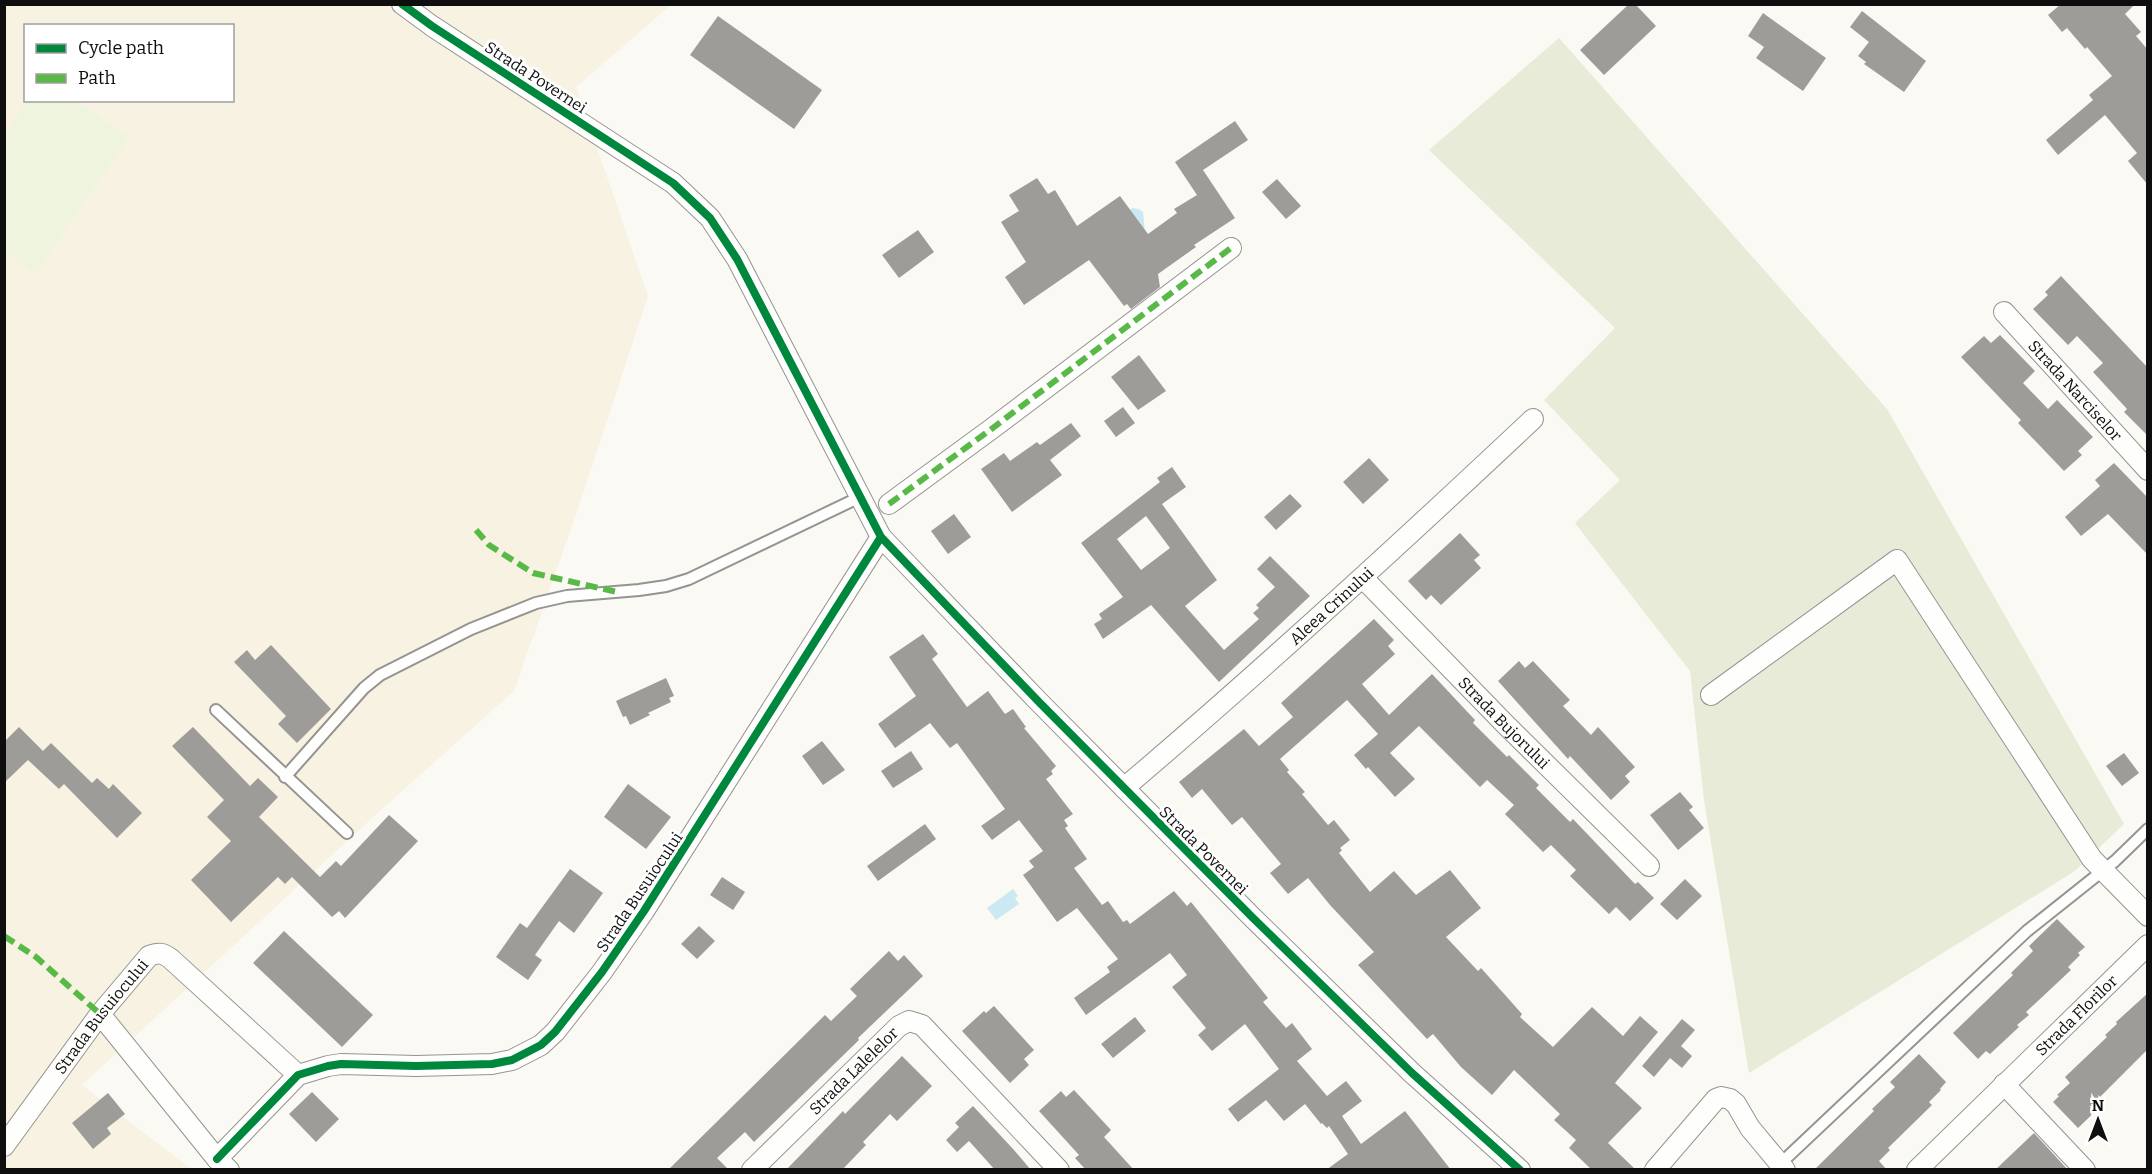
<svg xmlns="http://www.w3.org/2000/svg" width="2152" height="1174" font-family="Bitter,serif">
<style>
.farmland{fill:#f7f2e1;fill-rule:evenodd}
.cemetery{fill:#e8ebd8}
.pitch{fill:#eff4df}
.water{fill:#cce9f3}
.building{fill:#9e9c99;fill-rule:evenodd}
.lines{fill:none;stroke-linecap:round;stroke-linejoin:round}
.lane-casing{stroke:#959492;stroke-width:14}
.street-casing{stroke:#959492;stroke-width:22}
.lane{stroke:#fefefd;stroke-width:10}
.street{stroke:#fefefd;stroke-width:20}
.quiet{stroke:#58b947;stroke-width:6;stroke-dasharray:12 6;stroke-linecap:butt}
.cycleway-casing{stroke:#fff;stroke-width:11}
.cycleway{stroke:#00873e;stroke-width:8}
.labels{text-anchor:middle;stroke-width:6;stroke-linejoin:round;paint-order:stroke}
.street-label{font-size:16px;fill:#0e0e0e;stroke:#fff}
</style>
<rect width="100%" height="100%" fill="#fbf9f4"/>
<path class="farmland" d="M5,5H671L576,87L648,296L579,506L514,691L382,809L82,1085L191,1169L5,1170ZM26,26H232V100H26Z"/>
<path class="cemetery" d="M1559,38L1887,409L2124,824L2075,871L1749,1073L1704,800L1690,671L1575,523L1620,480L1544,400L1615,328L1429,150Z"/>
<path class="pitch" d="M28,100L76,101L129,136L36,274L5,252V135Z"/>
<path class="water" d="M1133,208L1139,209L1143,212L1145,233L1129,210Z
M1013,889L1018,896L1015,898L1019,904L996,920L987,908Z"/>
<path class="building" d="M1629,4H1635L1656,26L1604,75L1580,50Z
M2061,4H2135L2125,14L2141,32L2136,36L2148,50V185L2128,161L2137,153L2105,115L2058,155L2046,140L2093,100L2089,95L2112,76L2087,47L2085,49L2067,28L2062,32L2048,15Z
M1862,11L1926,61L1904,92L1864,64L1866,62L1858,56L1869,42L1850,27Z
M1763,13L1826,58L1803,91L1756,58L1764,47L1748,36Z
M718,16L822,90L794,129L690,55Z
M1235,121L1248,140L1203,170L1235,218L1194,245L1196,247L1158,274L1160,287L1131,309L1127,304L1124,306L1089,260L1024,305L1005,277L1026,262L1001,222L1019,211L1009,195L1037,178L1048,194L1055,190L1077,226L1120,196L1148,234L1177,213L1174,209L1197,195L1175,162Z
M1277,179L1301,206L1286,219L1262,192Z
M918,230L934,252L899,278L882,255Z
M2061,276L2148,368V436L2124,412L2127,409L2093,372L2103,363L2077,336L2068,345L2033,309L2048,295L2045,292Z
M2000,335L2035,371L2023,383L2048,409L2057,400L2093,437L2078,451L2082,455L2064,471L2018,423L2021,420L1961,357L1984,336L1991,343Z
M1139,355L1166,391L1138,410L1111,377Z
M1123,407L1135,423L1116,437L1104,421Z
M1071,423L1081,436L1050,460L1062,475L1012,512L981,469L1004,453L1010,461L1037,442L1040,445Z
M1369,458L1389,480L1363,504L1343,482Z
M2114,463L2148,498V555L2108,514L2081,536L2065,517L2100,486L2095,480Z
M1172,467L1186,487L1162,504L1217,580L1185,606L1224,650L1259,619L1253,613L1259,608L1256,605L1275,587L1257,569L1270,556L1310,596L1219,682L1151,605L1103,639L1094,624L1102,619L1099,614L1123,597L1081,543L1160,482L1157,478ZM1146,516L1170,548L1141,570L1117,539Z
M1290,494L1302,506L1276,530L1264,517Z
M954,514L971,537L948,554L931,531Z
M1460,533L1480,555L1474,560L1481,568L1441,605L1431,595L1426,600L1408,581Z
M1374,619L1394,640L1388,646L1395,654L1362,684L1389,715L1432,674L1475,720L1473,723L1507,757L1509,755L1539,785L1536,788L1570,822L1573,819L1635,884L1638,882L1654,898L1630,921L1616,907L1609,914L1570,876L1576,870L1551,845L1543,852L1505,814L1514,805L1487,780L1480,787L1419,726L1390,753L1415,779L1395,797L1368,767L1366,769L1354,755L1378,734L1347,700L1280,759L1289,770L1287,772L1305,792L1302,794L1328,825L1334,820L1350,840L1340,848L1342,850L1339,853L1370,892L1394,871L1416,895L1450,870L1481,908L1446,937L1478,971L1481,968L1522,1014L1520,1017L1553,1047L1592,1007L1623,1036L1640,1016L1658,1032L1615,1083L1642,1108L1608,1143L1636,1170H1592L1569,1148L1576,1140L1554,1120L1560,1114L1514,1070L1492,1095L1461,1067L1433,1034L1427,1039L1358,965L1374,952L1330,905L1308,878L1288,894L1270,873L1281,864L1242,817L1232,825L1202,789L1192,798L1179,782L1244,729L1259,746L1293,717L1281,703Z
M923,634L938,654L932,659L967,707L988,691L1005,714L1013,709L1026,727L1024,728L1056,766L1051,771L1053,774L1046,779L1073,814L1064,820L1068,826L1065,828L1087,859L1074,868L1102,905L1108,901L1123,922L1127,920L1130,924L1174,891L1187,906L1191,902L1268,998L1263,1002L1286,1028L1292,1023L1312,1049L1297,1061L1327,1096L1346,1081L1362,1101L1342,1116L1361,1144L1405,1111L1451,1170H1326L1348,1154L1329,1126L1327,1128L1322,1123L1321,1124L1305,1104L1284,1121L1266,1100L1238,1122L1228,1109L1279,1069L1245,1024L1212,1051L1198,1035L1206,1028L1172,987L1187,975L1170,953L1086,1015L1074,998L1110,972L1107,967L1118,959L1077,908L1057,922L1023,875L1034,867L1029,861L1043,851L1019,820L992,840L981,826L1005,809L957,743L950,748L930,723L895,748L878,724L916,696L889,657Z
M271,645L331,709L297,743L278,724L286,716L234,662L247,650L255,660Z
M1519,661L1525,668L1533,661L1570,700L1563,706L1591,735L1598,727L1635,767L1625,776L1630,782L1611,800L1570,756L1568,759L1498,681Z
M666,678L674,696L669,698L671,702L648,713L650,715L630,725L626,716L623,717L616,701Z
M19,727L43,751L51,743L92,783L97,778L109,789L113,784L142,813L117,838L64,784L59,789L28,760L4,783V742Z
M193,727L250,786L258,778L278,797L259,817L320,877L336,861L341,866L389,815L418,841L345,918L339,911L332,917L292,877L285,884L278,877L231,922L191,880L231,841L207,817L224,800L172,746Z
M822,741L845,770L823,785L802,756Z
M911,751L923,769L893,788L881,771Z
M2124,753L2139,773L2122,786L2106,766Z
M628,784L671,817L646,849L604,817Z
M1680,792L1693,807L1689,810L1704,828L1678,850L1650,815Z
M925,824L936,839L878,881L867,866Z
M570,869L603,893L574,933L559,921L535,955L542,960L528,980L496,957L520,923L527,928Z
M722,877L745,892L733,910L710,895Z
M1685,879L1702,896L1677,920L1660,904Z
M2057,919L2085,947L2078,953L2080,955L2068,967L2071,970L2026,1012L2029,1015L2017,1025L2019,1027L1990,1054L1986,1051L1978,1059L1953,1033L2013,975L2011,973L2033,951L2029,946Z
M699,926L715,941L697,959L681,944Z
M284,931L373,1015L342,1047L253,963Z
M889,951L898,961L904,955L923,976L858,1038L859,1040L754,1142L745,1132L717,1158L729,1170H668L825,1015L831,1021L857,996L850,989Z
M2148,993V1049L2099,1098L2104,1103L2078,1128L2053,1102L2059,1096L2057,1095L2070,1083L2065,1077L2107,1037L2105,1035L2117,1024L2116,1022Z
M994,1006L1034,1050L1024,1059L1029,1065L1010,1083L962,1031L984,1011L986,1013Z
M1135,1017L1146,1031L1113,1058L1101,1044Z
M1682,1019L1695,1030L1681,1046L1692,1056L1682,1068L1670,1058L1654,1077L1642,1066Z
M1919,1054L1946,1082L1940,1089L1941,1090L1929,1102L1932,1105L1888,1148L1890,1150L1879,1161L1887,1170H1814L1874,1111L1872,1109L1895,1087L1890,1082Z
M902,1056L932,1086L897,1121L890,1114L863,1142L866,1145L842,1170H786L843,1111L845,1114Z
M1074,1090L1111,1130L1104,1137L1134,1170H1086L1075,1158L1079,1155L1039,1111L1061,1091L1066,1097Z
M312,1092L339,1119L316,1142L289,1114Z
M108,1093L125,1114L107,1128L111,1134L93,1149L72,1123Z
M973,1106L1014,1150L1031,1170H995L969,1141L957,1152L946,1140L959,1127L955,1123Z
M2034,1133L2068,1170H1995Z"/>
<g class="lines">
<g class="lane-casing">
<path id="lane" d="M216,710L347,833
M285,777L364,688L380,675L471,629L536,603L567,596L639,590L666,586L689,579L860,497
M1780,1164L2027,931L2115,861L2148,829"/>
</g>
<g class="street-casing">
<g id="street">
<path d="M402,4L432,26L673,183L710,218L737,259L881,537L1038,701L1253,918L1412,1073L1520,1170"/>
<path id="s1" d="M2004,312L2148,470"/>
<path d="M889,504L990,430L1231,248"/>
<path id="s2" d="M1363,578L1505,724L1649,866"/>
<path d="M1711,695L1897,560L2092,859L2148,916"/>
<path id="s3" d="M1124,788C1264,669 1399,545 1533,419"/>
<path d="M100,1014L217,1159L229,1170"/>
<path d="M2004,1084L2085,1170"/>
<path id="s4" d="M4,1146L100,1014L149,956C159,952 163,953 171,959L298,1075"/>
<path d="M217,1159L298,1075L328,1066L341,1064L416,1066L492,1064L512,1060L541,1045L555,1032L602,972L644,911L881,537"/>
<path id="s5" d="M752,1170L899,1026L909,1021L922,1025L1059,1170"/>
<path d="M1655,1170L1716,1099L1721,1097L1730,1099L1736,1104L1750,1128L1785,1170"/>
<path id="s6" d="M1917,1170L2148,945"/>
</g>
</g>
<use href="#lane" class="lane"/>
<use href="#street" class="street"/>
<path class="quiet" d="M889,504L990,430L1231,248
M476,530L489,545L533,573L617,592
M4,936L36,957L100,1014"/>
<g class="cycleway-casing">
<path id="cycleway" d="M402,4L432,26L673,183L710,218L737,259L881,537L1038,701L1253,918L1412,1073L1520,1170
M217,1159L298,1075L328,1066L341,1064L416,1066L492,1064L512,1060L541,1045L555,1032L602,972L644,911L881,537"/>
</g>
<use href="#cycleway" class="cycleway"/>
</g>
<g class="labels">
<g class="street-label">
<text transform="translate(536 77) rotate(33)" y="6">Strada Povernei</text>
<text dy="6" stroke="none"><textPath href="#s1" startOffset="106">Strada Narciselor</textPath></text>
<text dy="6" stroke="none"><textPath href="#s3" startOffset="276">Aleea Crinului</textPath></text>
<text dy="6" stroke="none"><textPath href="#s2" startOffset="202">Strada Bujorului</textPath></text>
<text transform="translate(1204 850) rotate(45)" y="6">Strada Povernei</text>
<text transform="translate(639 892) rotate(-56)" y="6">Strada Busuiocului</text>
<text dy="6" stroke="none"><textPath href="#s6" startOffset="222">Strada Florilor</textPath></text>
<text dy="6" stroke="none"><textPath href="#s4" startOffset="162">Strada Busuiocului</textPath></text>
<text dy="6" stroke="none"><textPath href="#s5" startOffset="142">Strada Lalelelor</textPath></text>
</g>
</g>
<rect width="2152" height="1174" fill="none" stroke="#0e0e0e" stroke-width="12"/>
<rect x="24" y="24" width="210" height="78" fill="#ffffff" stroke="#9f9f9f" stroke-width="1.5"/>
<rect x="36" y="44" width="30" height="9" fill="#00873e" stroke="#9f9f9f" stroke-width="1.5"/>
<text x="78" y="54" font-size="18" fill="#0e0e0e">Cycle path</text>
<rect x="36" y="74" width="30" height="9" fill="#58b947" stroke="#9f9f9f" stroke-width="1.5"/>
<text x="78" y="84" font-size="18" fill="#0e0e0e">Path</text>
<g transform="translate(2098 1120)" stroke="#ffffff" stroke-width="4.5" paint-order="stroke">
<path d="M0-4.5L10 22L0 15L-10 22Z" fill="#0e0e0e"/>
<text y="-9" font-size="16" font-weight="bold" text-anchor="middle" fill="#0e0e0e">N</text>
</g>
</svg>
